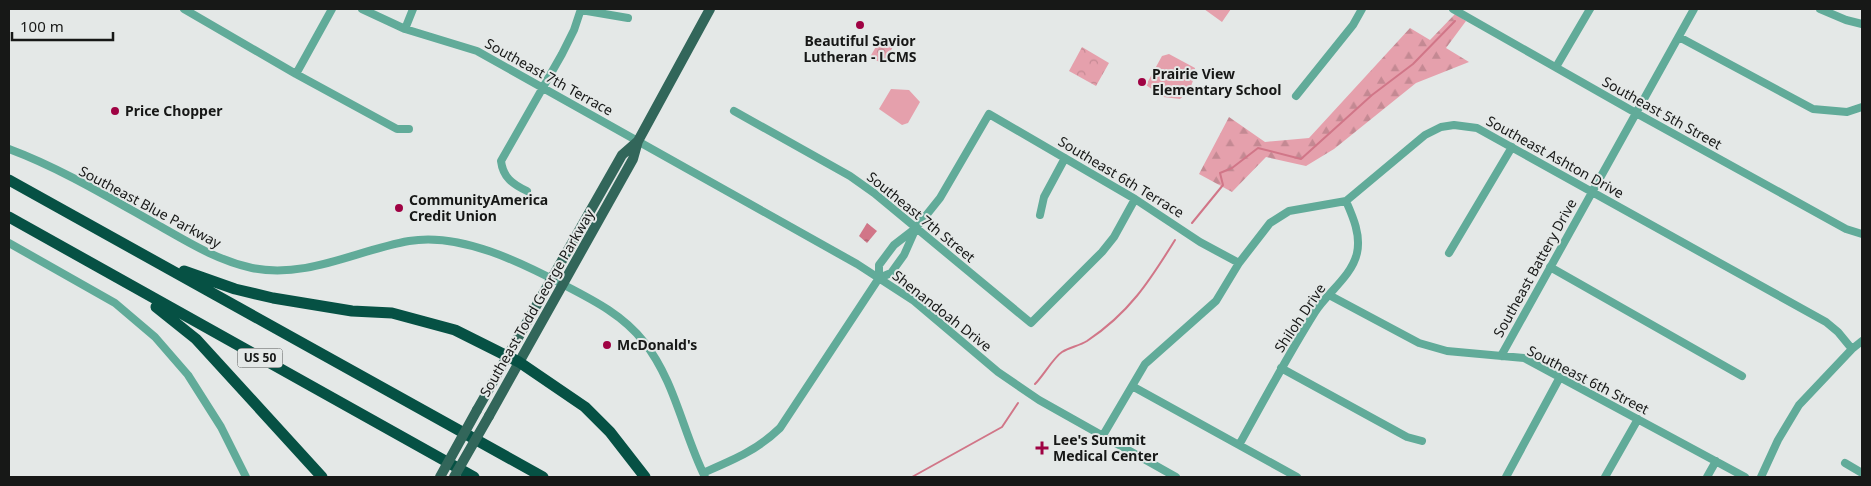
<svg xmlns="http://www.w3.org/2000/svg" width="1871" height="486" font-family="'Noto Sans',sans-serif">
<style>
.forest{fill:url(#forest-firs)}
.park{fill:url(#park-crowns)}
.pitch{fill:#e5a0ac}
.water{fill:url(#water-ripples)}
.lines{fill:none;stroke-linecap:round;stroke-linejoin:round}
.stream{stroke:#d17688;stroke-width:2}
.minor{stroke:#61ab99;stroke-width:8}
.major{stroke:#32665a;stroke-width:10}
.highway{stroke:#065144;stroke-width:11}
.major-bridge{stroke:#32665a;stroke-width:10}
.poi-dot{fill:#9f0243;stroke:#e4e8e7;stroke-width:2}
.labels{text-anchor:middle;stroke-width:4;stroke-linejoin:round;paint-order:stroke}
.shield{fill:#e4e8e7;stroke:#545655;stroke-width:1}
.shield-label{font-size:12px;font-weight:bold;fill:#171817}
.poi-label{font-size:14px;font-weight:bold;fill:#171817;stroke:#e4e8e7;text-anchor:start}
.street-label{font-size:14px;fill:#171817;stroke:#e4e8e7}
</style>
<defs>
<pattern id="forest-firs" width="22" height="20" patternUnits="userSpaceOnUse" patternTransform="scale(1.25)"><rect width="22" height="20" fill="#e5a0ac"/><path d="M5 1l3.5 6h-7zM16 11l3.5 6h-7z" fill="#c48993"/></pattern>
<pattern id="park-crowns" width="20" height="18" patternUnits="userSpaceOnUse" patternTransform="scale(1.25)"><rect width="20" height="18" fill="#e5a0ac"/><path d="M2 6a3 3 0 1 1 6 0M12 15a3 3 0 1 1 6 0" fill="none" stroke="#c48993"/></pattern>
<pattern id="water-ripples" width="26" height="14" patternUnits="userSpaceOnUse" patternTransform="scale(1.25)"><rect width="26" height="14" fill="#d17688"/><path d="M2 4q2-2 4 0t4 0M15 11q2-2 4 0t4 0" fill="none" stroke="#a9606e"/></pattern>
</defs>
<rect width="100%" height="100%" fill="#e4e8e7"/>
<path class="forest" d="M1455,14L1466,21L1446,48L1469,62L1416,83L1334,149L1306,166L1266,157L1232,192L1199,174L1229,117L1265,142L1309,138L1410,28L1430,40Z"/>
<path class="park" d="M881,38L894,45L883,64L870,57Z
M1082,47L1109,63L1096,86L1069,71Z"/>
<path class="pitch" d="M1204,9H1231L1222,22Z
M1169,54L1195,68C1194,82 1191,90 1180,99L1163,97L1146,85L1162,56Z
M891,89L909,90L920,102L908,123L902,125L879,109Z"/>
<path class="water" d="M867,223L877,231L867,243L859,236Z"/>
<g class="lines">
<path class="stream" d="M1192,223L1223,185L1220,173L1232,168L1258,148L1301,159L1372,95L1413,64L1455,21
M1035,384C1043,376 1054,357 1062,352C1070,347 1079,346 1087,341C1129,313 1149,282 1175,240
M912,477L1002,427L1018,403"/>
<path class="minor" d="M184,9L296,74L397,129H409
M362,9L405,29L477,51L857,264L914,301L998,372L1039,400L1176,477
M1453,9L1636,113L1846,229L1862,234
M1820,9L1846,20L1862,24
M581,10L628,18
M405,29L413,9
M1679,37L1813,109L1847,112L1862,107
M1556,67L1590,9
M296,74L332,9
M1296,96L1353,25L1362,9
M734,111L850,176L874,193L1031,323L1102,252L1114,237L1135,199
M9,149C60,168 108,197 156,224C188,242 216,260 252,268C307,279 357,250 409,241C461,232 522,263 566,286C595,301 624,316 644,342C675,381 683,433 705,477
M527,191C512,184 503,177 501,161L562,54L574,30L581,9
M1040,215L1044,197L1065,158
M9,243L115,303L155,337L188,375L221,427L246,477
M1449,253L1512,147
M1550,267L1742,376
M879,278L891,273L904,255L916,228L940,198L989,114L1135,199L1200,242L1239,263
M1329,295L1419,343L1447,351L1524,358L1745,477
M1501,356L1694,9
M1281,368L1407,437L1422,441
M1132,386L1297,477
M1102,437L1145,364L1216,301L1239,263L1270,223L1289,211L1346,201L1425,135L1441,127L1454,125L1477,128L1826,322L1838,332L1852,349
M1239,445C1264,400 1288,355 1315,312C1327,293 1352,276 1357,253C1361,235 1353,217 1346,201
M1845,463L1862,473
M703,473C733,460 756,451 780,428L879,278V265L894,245L916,228
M1506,477L1560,377
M1605,477L1638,419
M1707,477L1716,461
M1761,477L1778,440L1799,405L1852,349L1862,341"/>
<path class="major" d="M477,410L622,155L638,141
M489,416L633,159L638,141L710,9"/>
<path class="highway" d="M9,180L543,477
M9,217L474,477
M184,271L235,289L273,298L352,311L392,313L455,330L519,362L585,407L610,432L645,477
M156,307L196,339L322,477"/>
<path class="major-bridge" d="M440,477L477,410
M454,477L489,416"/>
</g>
<g class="poi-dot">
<circle cx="860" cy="25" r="5"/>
<circle cx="1142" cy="82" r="5"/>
<circle cx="115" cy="111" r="5"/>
<circle cx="399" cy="208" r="5"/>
<circle cx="607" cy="345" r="5"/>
<path d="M1039.5 440.5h5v5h5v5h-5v5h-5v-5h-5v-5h5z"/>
</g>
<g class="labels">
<rect class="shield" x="237.5" y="348.5" width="45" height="19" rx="4"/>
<g class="shield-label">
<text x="260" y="362">US 50</text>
</g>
<g class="poi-label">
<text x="860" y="46" text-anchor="middle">Beautiful Savior<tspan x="860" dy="16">Lutheran - LCMS</tspan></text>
<text x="1152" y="79">Prairie View<tspan x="1152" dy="16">Elementary School</tspan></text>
<text x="125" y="116">Price Chopper</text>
<text x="409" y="205">CommunityAmerica<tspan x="409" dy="16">Credit Union</tspan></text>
<text x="617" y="350">McDonald's</text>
<text x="1053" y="445">Lee's Summit<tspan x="1053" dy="16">Medical Center</tspan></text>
</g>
<g class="street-label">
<text transform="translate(549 77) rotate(29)" y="5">Southeast 7th Terrace</text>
<text transform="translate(1662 113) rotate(29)" y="5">Southeast 5th Street</text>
<text transform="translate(1555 157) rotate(29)" y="5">Southeast Ashton Drive</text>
<text transform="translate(1121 177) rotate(31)" y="5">Southeast 6th Terrace</text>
<text transform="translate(150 207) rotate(28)" y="5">Southeast Blue Parkway</text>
<text transform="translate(921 217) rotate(39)" y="5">Southeast 7th Street</text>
<text transform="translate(1535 268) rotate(-61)" y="5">Southeast Battery Drive</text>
<text transform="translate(537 303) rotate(-60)" y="5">Southeast Todd George Parkway</text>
<text transform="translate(942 311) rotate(38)" y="5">Shenandoah Drive</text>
<text transform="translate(1300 318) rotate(-56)" y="5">Shiloh Drive</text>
<text transform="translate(1588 380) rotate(27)" y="5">Southeast 6th Street</text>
</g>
</g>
<rect width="1871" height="486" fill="none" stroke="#171817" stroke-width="20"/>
<path d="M12 32v8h101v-8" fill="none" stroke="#171817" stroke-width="2.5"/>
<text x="20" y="32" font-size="15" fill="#171817" stroke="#e4e8e7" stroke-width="4" paint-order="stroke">100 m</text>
</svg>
